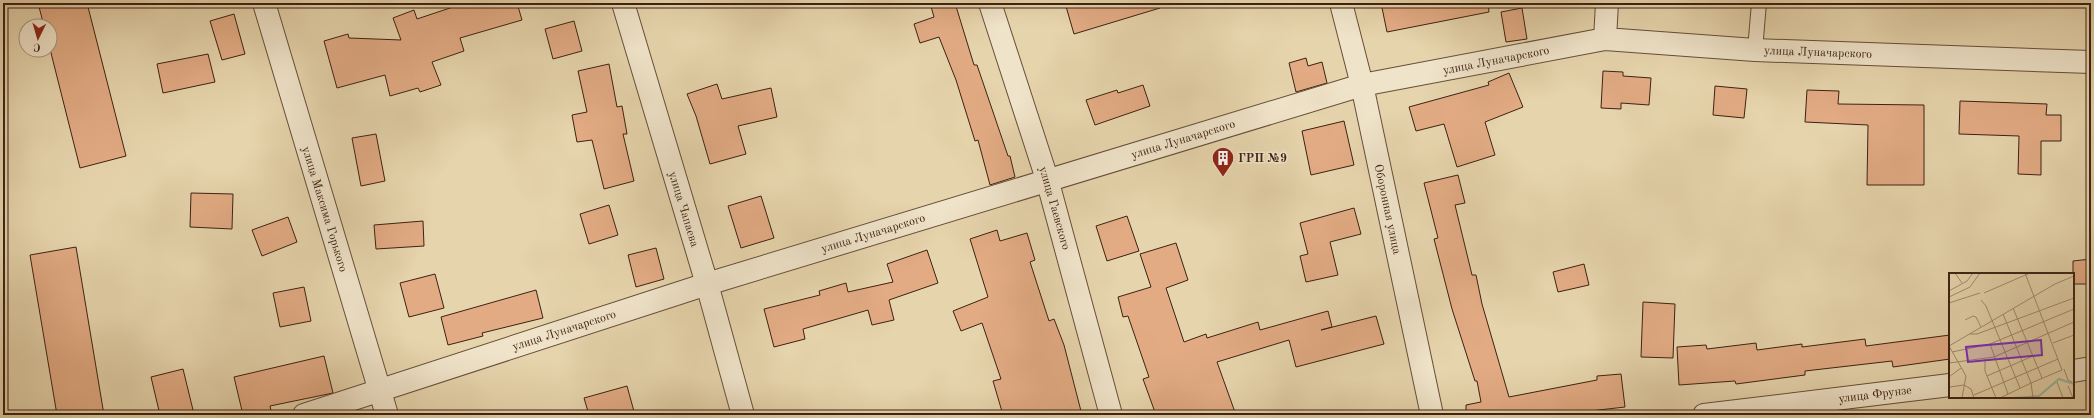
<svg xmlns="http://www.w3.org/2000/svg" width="2094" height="418" font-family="'Old Standard TT',serif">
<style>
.building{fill:#e2ab84;stroke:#3d2113}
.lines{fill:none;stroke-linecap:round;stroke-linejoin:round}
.service-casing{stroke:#674e39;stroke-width:16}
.minor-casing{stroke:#674e39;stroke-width:24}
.tertiary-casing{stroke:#674e39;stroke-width:24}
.service{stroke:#efe3c9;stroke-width:14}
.minor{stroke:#efe3c9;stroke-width:22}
.tertiary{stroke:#efe3c9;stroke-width:22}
.labels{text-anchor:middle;stroke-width:3;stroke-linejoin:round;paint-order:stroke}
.street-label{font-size:12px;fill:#3d2113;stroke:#efe3c9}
.poi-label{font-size:12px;font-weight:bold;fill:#3d2113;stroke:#efe3c9;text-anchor:start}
.inset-river{fill:none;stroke:#97b8a6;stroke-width:2}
.inset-road{fill:none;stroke:#a28c6f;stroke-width:1}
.view{fill:#7b2cbf;fill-opacity:0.15;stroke:#7b2cbf;stroke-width:2}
.inset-edge{fill:none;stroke:#3d2113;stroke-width:2}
</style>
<rect width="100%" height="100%" fill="#e6d4ac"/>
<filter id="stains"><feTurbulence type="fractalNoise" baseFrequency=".005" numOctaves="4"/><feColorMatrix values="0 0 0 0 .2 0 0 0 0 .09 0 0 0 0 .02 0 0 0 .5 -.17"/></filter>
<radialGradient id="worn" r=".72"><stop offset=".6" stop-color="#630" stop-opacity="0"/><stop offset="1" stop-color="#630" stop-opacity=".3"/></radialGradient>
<path class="building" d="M38,3H87L126,156L80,168L50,49V26H44Z
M465,3H517L522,20L460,38L464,51L432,62L441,85L420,92L418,88L390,96L385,75L337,88L324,41L348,34L349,38L401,40L393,18L414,10L417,19Z
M930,3H955L974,65H977L1008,156H1010L1015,177L990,185L978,140L975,141L956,80L939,37L920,43L914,24L934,17Z
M1065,3H1159L1160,8L1074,34Z
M1381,3H1488L1489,12L1387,32Z
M1522,8L1527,39L1506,42L1501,12Z
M234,14L245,54L222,60L210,21Z
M574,21L582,51L553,59L545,29Z
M208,54L215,82L163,93L157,64Z
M1306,58L1308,66L1322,62L1327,83L1296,92L1289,63Z
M609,64L617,107L622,106L627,134H623L634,181L604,189L592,140L577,142L572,115L587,112L578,71Z
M1603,71L1623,72V76L1651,78L1649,105L1621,103V109L1601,108Z
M1509,73L1523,107L1485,122L1495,155L1457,167L1444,124L1416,131L1409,107L1489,85L1488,82Z
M717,84L722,99L771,88L777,117L738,126L746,154L710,164L696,116L687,94Z
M1143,85L1150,106L1095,125L1086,100L1117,90L1118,93Z
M1715,86L1747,89L1744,118L1713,115Z
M1807,90L1839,91L1838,104L1924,105V185H1867L1868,125L1805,122Z
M1960,101L2047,104L2046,115H2061V141H2041V175L2018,174L2019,136L1959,134Z
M1344,121L1354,165L1311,175L1302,131Z
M376,134L385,181L361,186L352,138Z
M1458,175L1465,203L1455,205L1472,275H1476L1482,304L1509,397L1597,380V376L1621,374L1625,407L1590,411V415H1466V405L1481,402L1477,381H1475L1452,309L1434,239L1438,238L1424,183Z
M191,193L233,194L232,229L190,227Z
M761,196L774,238L741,248L728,206Z
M609,205L618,235L589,244L580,214Z
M1354,208L1361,234L1330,242L1338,275L1306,282L1300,256L1308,254L1300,223Z
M1127,216L1139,251L1107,261L1096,226Z
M288,217L297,242L262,256L252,230Z
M423,221L424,246L376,249L374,225Z
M997,230L1000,241L1027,233L1035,260L1030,262L1049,321L1054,319L1064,345L1082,415H1003L993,381L1001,379L982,323L961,331L953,311L988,297L970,239Z
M1176,243L1188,280L1166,288L1184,342L1206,334L1207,338L1258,322L1260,330L1328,311L1332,327L1321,330L1376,316L1384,344L1296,367L1289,340L1217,362L1236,415H1156L1143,379L1149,377L1128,316L1123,317L1118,297L1151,287L1140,254Z
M76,247L104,415H57L30,255Z
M656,248L664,279L636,287L628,255Z
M927,250L938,283L889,300L894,320L872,325L868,310L803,329L805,339L774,347L764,309L820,295L819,291L846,283L848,292L893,282L887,264Z
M2091,259V284H2073V261Z
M1584,264L1589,285L1558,292L1553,272Z
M435,274L444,308L409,317L400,283Z
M304,287L311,321L280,327L273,293Z
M536,290L543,318L482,333L483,336L448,345L441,317Z
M1643,302L1675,304L1673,358L1641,357Z
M1950,335V359L1893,367L1892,361L1805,371V375L1736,384L1735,381L1679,385L1677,347L1706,345L1707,349L1756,343L1757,350L1802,344V347L1865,339L1866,346Z
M324,356L333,393L270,406L272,415H243L234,377Z
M183,369L193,410L174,415H160L151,377Z
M627,386L635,415H589L584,398Z"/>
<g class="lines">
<g class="service-casing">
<path id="service" d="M1755,50L1759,3"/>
</g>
<g class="minor-casing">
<path id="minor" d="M990,3L1047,179L1111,415
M1341,3L1362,85L1432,415
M1605,39L1607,3
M2073,371L2091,368
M304,415L707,284L1362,85L1605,39L1755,50L2091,62
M1704,415L1950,385"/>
</g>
<g class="tertiary-casing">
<path id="tertiary" d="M264,3L387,415
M623,3L707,284L743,415"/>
</g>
<use href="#service" class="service"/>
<use href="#minor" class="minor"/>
<use href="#tertiary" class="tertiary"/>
</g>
<defs>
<g id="building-pin" transform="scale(1.15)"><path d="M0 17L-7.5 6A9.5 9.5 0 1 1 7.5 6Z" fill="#8f2418" stroke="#efe3c9"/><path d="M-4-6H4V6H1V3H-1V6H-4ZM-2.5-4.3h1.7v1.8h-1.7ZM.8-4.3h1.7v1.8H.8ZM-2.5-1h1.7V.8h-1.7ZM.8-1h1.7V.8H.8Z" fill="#fff"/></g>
</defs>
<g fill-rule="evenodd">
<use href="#building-pin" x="1223" y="158"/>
</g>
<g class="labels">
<g class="street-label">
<text transform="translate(1818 52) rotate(2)" y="4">улица Луначарского</text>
<text transform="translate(1496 60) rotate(-11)" y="4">улица Луначарского</text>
<text transform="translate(1183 139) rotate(-17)" y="4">улица Луначарского</text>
<text transform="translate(1055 208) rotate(74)" y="4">улица Гаевского</text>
<text transform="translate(325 209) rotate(73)" y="4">улица Максима Горького</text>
<text transform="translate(684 209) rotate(73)" y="4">улица Чапаева</text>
<text transform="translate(1388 209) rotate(78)" y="4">Оборонная улица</text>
<text transform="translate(873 233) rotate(-17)" y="4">улица Луначарского</text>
<text transform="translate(564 330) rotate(-18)" y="4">улица Луначарского</text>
<text transform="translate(1875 394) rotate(-7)" y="4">улица Фрунзе</text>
</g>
<g class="poi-label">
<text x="1238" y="162">ГРП №9</text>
</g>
</g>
<g transform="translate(1949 273)">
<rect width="125" height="125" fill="#e6d4ac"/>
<path class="inset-river" d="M65,125L90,123L110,106L125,111"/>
<path class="inset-road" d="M6,0L13,10M76,0L113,97L82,110L84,125M0,18L18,8L24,0M35,20L81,0M0,24L21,14L31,0M32,27L37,33L71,115M0,30L31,20M64,35L93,105M16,47L24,43L27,44L32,54M21,61H28L125,25M104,70L125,62M41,71L59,121M0,73L106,11L125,3M0,73L17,103L13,125M3,79L41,71L125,36M36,86V98L47,125M0,90L45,84L125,49M115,96L119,107L123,109M38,103L84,83M0,104L12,95M108,109L114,125M119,113L124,125M1,114L15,112L22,116L25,125M25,122L109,86M51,125L82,110L54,41"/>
<path class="view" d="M92,67L93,82L19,89L17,74Z"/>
<rect width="125" height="125" class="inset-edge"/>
</g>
<rect width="2094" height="418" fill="none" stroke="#e6d4ac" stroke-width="16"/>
<rect x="4" y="4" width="2086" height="410" fill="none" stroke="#3d2113" stroke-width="2"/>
<rect x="8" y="8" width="2078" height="402" fill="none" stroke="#3d2113"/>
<g transform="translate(38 38) rotate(185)"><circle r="19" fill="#efe3c9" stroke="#a89580"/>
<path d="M0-3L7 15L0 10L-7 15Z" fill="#8f2418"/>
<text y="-6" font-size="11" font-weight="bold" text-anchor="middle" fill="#3d2113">С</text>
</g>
<rect width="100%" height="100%" filter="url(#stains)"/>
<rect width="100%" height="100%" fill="url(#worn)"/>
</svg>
